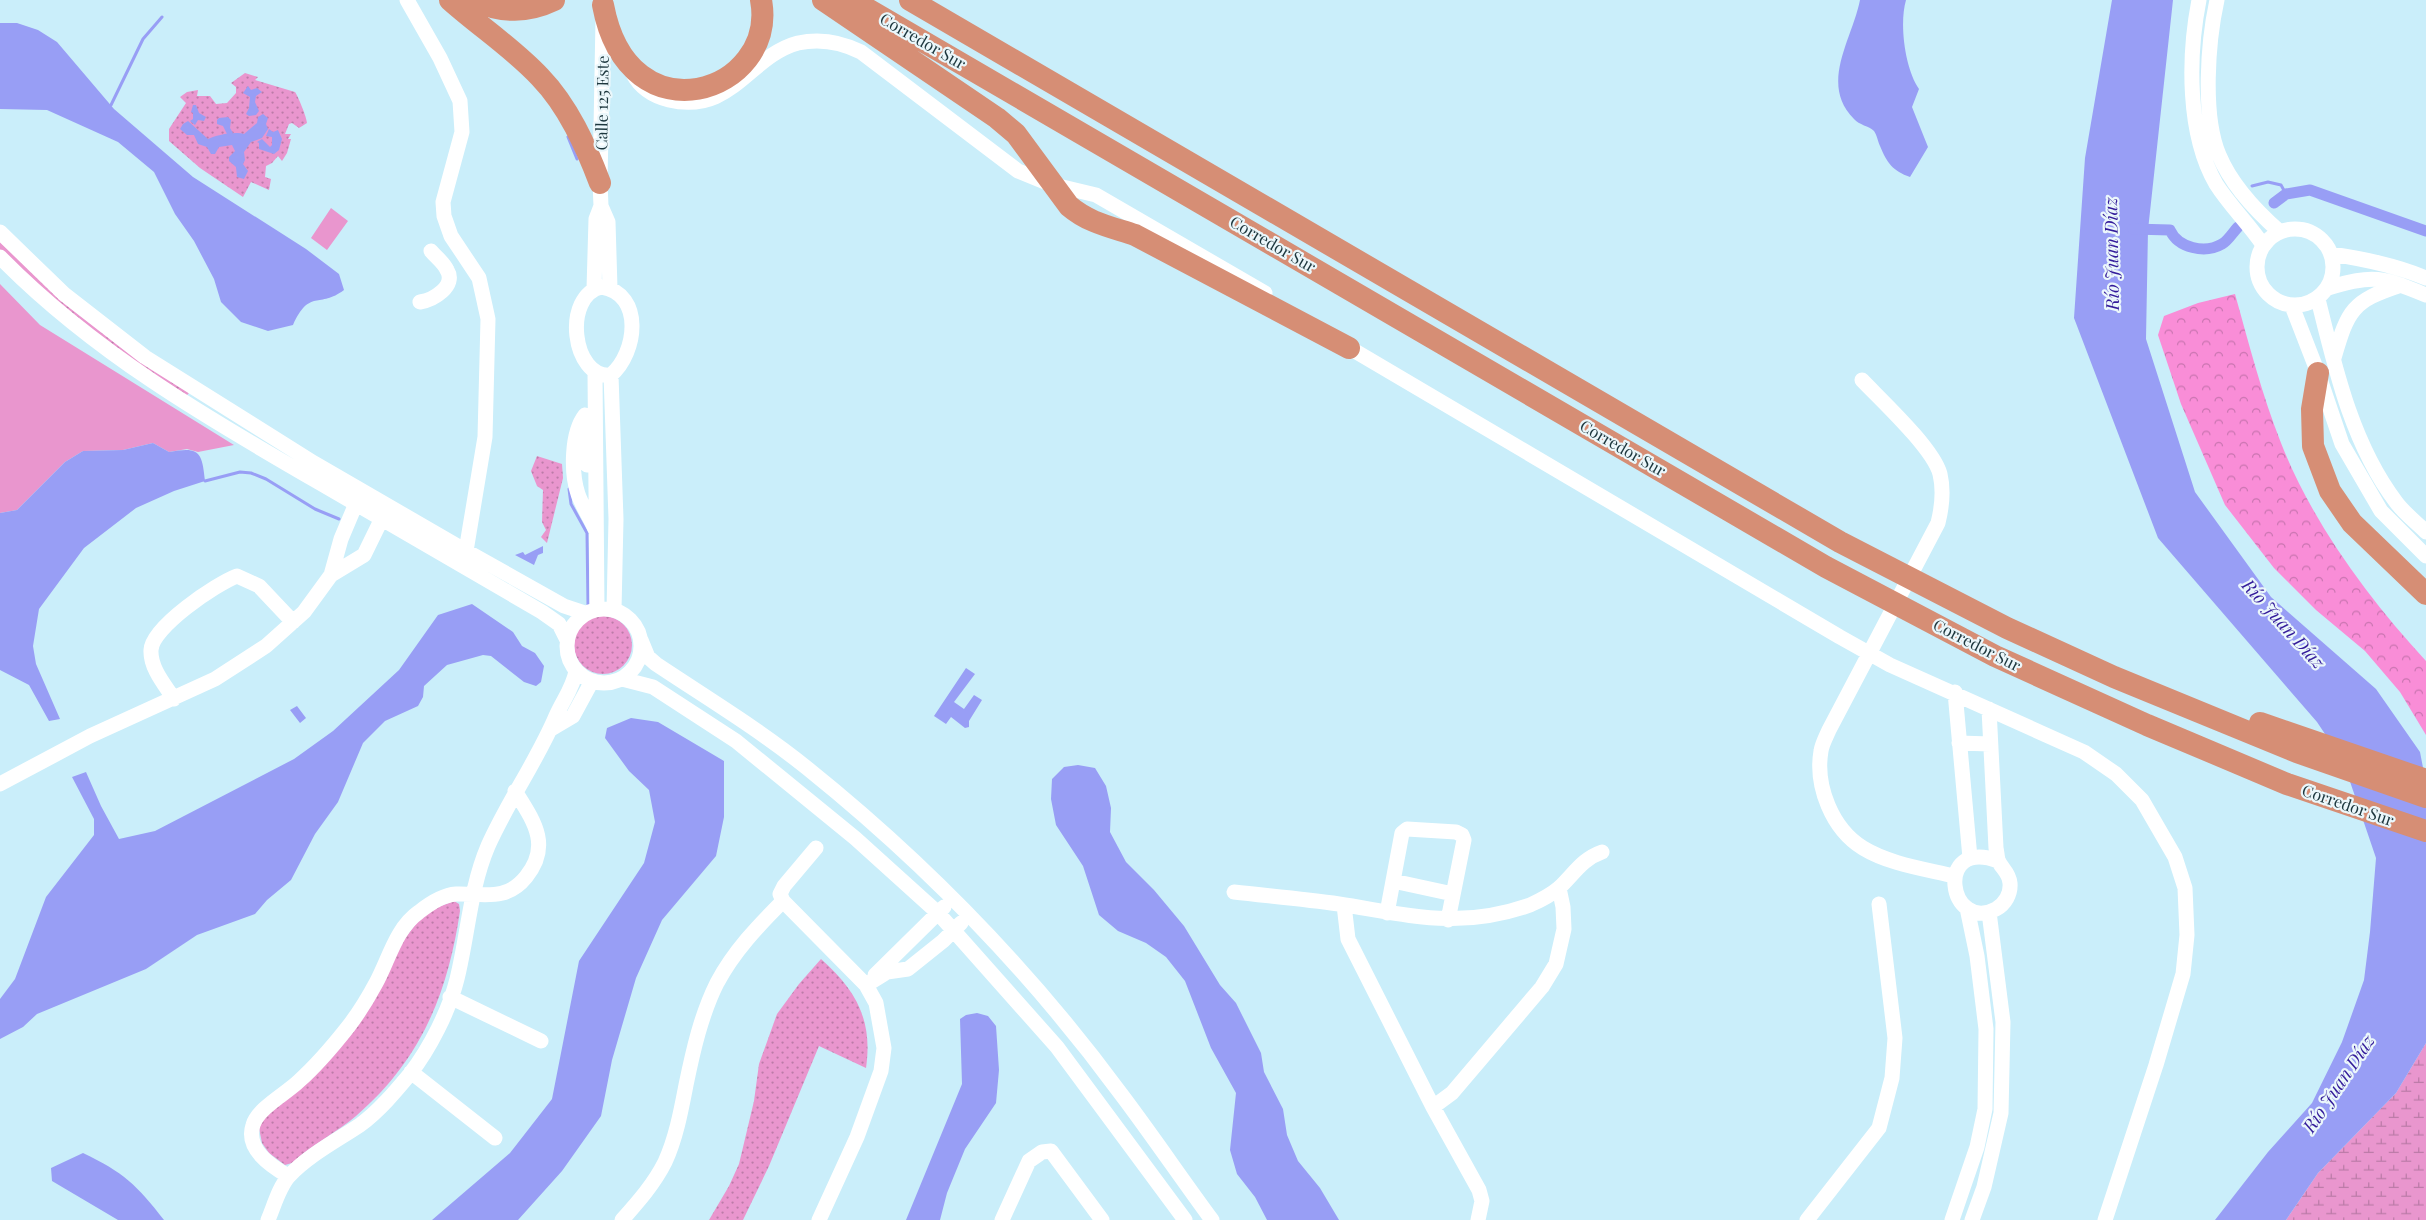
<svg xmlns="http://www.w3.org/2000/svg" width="2426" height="1220" font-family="'Playfair Display',serif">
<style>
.grass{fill:#e996ce}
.forest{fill:url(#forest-crowns)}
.wetland{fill:url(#wetland-marsh)}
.park{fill:url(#park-dots)}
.water{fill:#989ef5}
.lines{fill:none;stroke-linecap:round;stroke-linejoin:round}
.stream{stroke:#989ef5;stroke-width:3}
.canal{stroke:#989ef5;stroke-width:11}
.minor{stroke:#fff;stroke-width:15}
.highway{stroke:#d68e75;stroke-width:22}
.labels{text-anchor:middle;stroke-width:4.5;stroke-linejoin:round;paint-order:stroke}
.street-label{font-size:16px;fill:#1c363d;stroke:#ebf7fb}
.water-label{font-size:18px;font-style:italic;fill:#331b9a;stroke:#ebf7fb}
</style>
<defs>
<pattern id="forest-crowns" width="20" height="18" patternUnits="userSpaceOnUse" patternTransform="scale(1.25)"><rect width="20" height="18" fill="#f98dd7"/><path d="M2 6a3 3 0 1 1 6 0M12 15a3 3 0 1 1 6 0" fill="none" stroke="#c974b0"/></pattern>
<pattern id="wetland-marsh" width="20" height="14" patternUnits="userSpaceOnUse" patternTransform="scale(1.25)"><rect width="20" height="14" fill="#e996ce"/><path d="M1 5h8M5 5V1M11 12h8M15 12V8" fill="none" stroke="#bc7ba8"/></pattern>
<pattern id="park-dots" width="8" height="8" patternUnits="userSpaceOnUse" patternTransform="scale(1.25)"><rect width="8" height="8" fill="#e996ce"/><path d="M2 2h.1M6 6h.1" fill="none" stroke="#bc7ba8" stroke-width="1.8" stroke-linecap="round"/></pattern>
</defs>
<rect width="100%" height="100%" fill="#caeefa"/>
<path class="grass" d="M331,208L348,221L327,250L311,238Z
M0,284L40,325L234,445L198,452L187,449L169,452L153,443L123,450L83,451L65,462L17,510L0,513Z"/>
<path class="forest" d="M2235,294C2249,344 2262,395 2281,443C2313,524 2368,598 2426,661V735L2400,692L2365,651L2316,610L2274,568L2225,505L2181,404L2158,335L2164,316L2198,303Z"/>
<path class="wetland" d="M2426,1043V1220H2286L2318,1173L2396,1093Z"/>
<path class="park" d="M245,73L258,77L255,80L295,92C298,96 307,118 307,123L299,128L292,123L289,124L285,134H291L288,139H291L287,153L282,161L278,156L272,163L266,166L265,177L271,179L269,190L251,182L243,197L200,168L169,141V129L186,103L180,97L187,92L198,90L197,96H210L216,104L227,103L236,93V87L231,83Z
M0,241L189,393L184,398L113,349L0,252Z
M537,456L562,464L563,478L547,543L541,537L546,530L542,522L543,490L537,486L531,471Z
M574 645a29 29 0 1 1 58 0a29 29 0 1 1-58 0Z
M454,901L459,904L460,911C448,993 421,1060 356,1116C336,1133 311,1145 292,1163L285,1165L269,1153L262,1143L259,1128L264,1117L303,1085L402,942L425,912Z
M821,959C856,990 873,1020 866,1068L819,1046L769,1166L743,1220H709L729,1186L739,1164L754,1101L759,1064L777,1014L799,984Z"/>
<path class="water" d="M1860,0H1906C1899,24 1905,69 1919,89L1912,107L1928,147L1910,177C1893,171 1887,163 1880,146C1878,142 1877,135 1874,131C1869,126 1859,125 1854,119C1819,84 1852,40 1860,0Z
M2112,0H2173L2148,230L2146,339L2195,492L2271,597L2376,689L2420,752L2426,783V1043L2396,1093L2318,1173L2286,1220H2215L2268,1152L2312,1103L2342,1042L2364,980L2370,932L2376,858L2343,761L2317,722L2158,538L2074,318L2085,158Z
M0,23H17L38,30L57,42L114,109L193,177L306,249L339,274L344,290C319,309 310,288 293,325L268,331L241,322L221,302L214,279L194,241L175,214L154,172L118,142L47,110L0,109Z
M248,86L251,90L257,88L262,92L256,96L255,102L259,111L256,115L249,116L246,114L249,108L250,97L243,93Z
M193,105H196L199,113L206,117L204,121L198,120L195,125L190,121L193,119V113L191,112Z
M263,114L268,118L266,124L268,129L262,138L251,142L244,152L245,160L243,164L248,171L244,179L237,177L236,167L229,161V157L235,151L232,145L219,147L215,154H211L207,147L198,144L194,135H187L180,129L183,124L188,121L208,139C216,135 235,131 244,134L257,123L258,117Z
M228,117L231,120L230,128L233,133L227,134L223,126L217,124V120L219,118Z
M269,129L273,132L278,130L282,139L279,150L274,154L259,149V143L257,142L262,139L270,147L272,145V137L266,136Z
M153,443L169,452C200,446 202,452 205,481L174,491L136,508L84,548L39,609L33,646L36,664L60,719L49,721L29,685L0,670V513L17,510L65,462L83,451L123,450Z
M543,546V553L538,555L534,565L515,555L523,552L525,555Z
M472,604L513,632L522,646L535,653L544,666L541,682L536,686L524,682L491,656L483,655L447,665L424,686L423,697L418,706L385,721L363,743L338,802L315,834L291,880L267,900L255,914L197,935L146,969L37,1014L23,1027L0,1039V999L15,979L46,897L94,835V819L72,777L86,772L101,806L119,839L155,831L294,759L333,731L399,670L438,615Z
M966,668L975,674L954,702L964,709L974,695L982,700L969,721V727L965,728L951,717L946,724L934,716Z
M297,706L306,718L300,723L290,710Z
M631,718L658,722L724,761V817L716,856L662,920L636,978L612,1060L601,1116L562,1171L518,1220H432L510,1153L552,1099L579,961L644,863L655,822L649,790L629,771L605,738L607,728Z
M1078,765L1095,768L1106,786L1111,808L1110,832L1126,862L1154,890L1184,926L1220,985L1236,1003L1261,1053L1264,1072L1283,1109L1287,1135L1298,1161L1320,1188L1339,1220H1267L1255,1197L1237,1174L1230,1150L1236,1093L1211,1048L1185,981L1166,957L1146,943L1118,931L1099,915L1083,866L1056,825L1051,799L1052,779L1064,767Z
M977,1013L988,1016L996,1026L999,1070L996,1103L965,1149L947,1193L940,1220H906L962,1084L960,1019L966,1015Z
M83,1153C123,1172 137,1185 164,1220H118L52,1181L51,1168Z"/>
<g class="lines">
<path class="stream" d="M111,105L143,39L162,17
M568,137L577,159
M2252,186L2268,182L2281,185L2286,194
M205,481L240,472L251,473L266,479L315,509L339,519
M569,489L571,504L587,533L588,605"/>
<path class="canal" d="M2274,203L2286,194L2310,190L2426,231
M2133,229L2170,230C2178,248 2205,254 2222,244C2228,241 2233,232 2238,227"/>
<path class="minor" d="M407,0L440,58L460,101L462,132L443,202L444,216L451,236L479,278L488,319L485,437L466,551
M2199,0C2188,56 2187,134 2216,184C2230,206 2249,224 2263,245
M2217,0C2208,41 2202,115 2219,155C2231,184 2256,211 2280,232
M603,19L600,183L601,206L608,222L610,288
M633,74C641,89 653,96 669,100C732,115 749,56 798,43C821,38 841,42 861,52L1018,171L1050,184L1096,195L1265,293
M2257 267a38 38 0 1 1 76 0a38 38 0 1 1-76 0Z
M0,232L64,294L145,357L314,463L466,551L564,606L585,613
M2331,254C2364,259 2395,265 2426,278
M0,257C92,351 207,418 320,483C394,526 468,569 542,612L559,624L567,640
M602,287C644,294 637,353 611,375C572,379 562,295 602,287Z
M2328,288C2374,274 2382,277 2426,295
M594,289L596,219L601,206
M2318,299C2335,368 2352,444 2396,502C2404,513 2416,522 2426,532
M420,302C433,300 457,286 447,270C444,263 436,257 431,251
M2292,306L2318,373L2342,444L2381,511L2426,556
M1343,344L1840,637L1890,665L2084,752L2116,774L2142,800L2175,857L2185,888L2187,935L2183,974L2156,1065L2105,1220
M2334,358C2348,310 2352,301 2401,285
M595,373L597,609
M611,375L616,519L614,610
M1862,380C1882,401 1933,448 1940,474C1944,491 1942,507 1938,523L1829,730C1826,737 1822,744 1821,751C1815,786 1832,829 1863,848C1889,864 1925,869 1954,876
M585,415C571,433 571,473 578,494C582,506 590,517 595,529
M585,416L587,465
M331,575L364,555L386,510
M567 646a37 37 0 1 1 74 0a37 37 0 1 1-74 0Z
M641,640L648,657L656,664C707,698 760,730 807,768C924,862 1032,973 1121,1094C1152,1135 1181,1178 1212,1220
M622,679L653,687L736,741L855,838L938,913L1057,1047L1185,1220
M1955,692L1970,858
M174,699C165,685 150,668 151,650C152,627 216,584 237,576L259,586L293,622
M1989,709L1996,848C1997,852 1997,856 1998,860C2001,868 2009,872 2010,883C2011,894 2005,904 1996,909C1949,934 1933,837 1998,861
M551,729L573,716L592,681
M1959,743L1990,744
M0,784L90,736L215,679L266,646L304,612L331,575L341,539L360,494
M816,848L784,886L780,894L783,901L866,985L876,1003L884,1048L881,1071L857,1137L819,1220
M1393,881L1453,894
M1234,892C1269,896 1304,899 1339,904C1410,915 1459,930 1530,905C1539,901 1552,894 1559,888C1574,874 1582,859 1602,852
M1344,905L1348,939L1433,1107L1479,1190L1482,1201L1478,1220
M1387,913L1402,833L1407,829L1456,832L1462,835L1464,840L1448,920
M875,975L944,907
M866,985L887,972L908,969L943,941L961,923
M450,997L541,1041
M411,1072L495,1138
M1433,1107L1452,1093L1542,987L1556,964L1564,929L1563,907L1559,888
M288,1176C271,1166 245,1149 253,1125C258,1108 287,1093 299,1081C317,1065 333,1046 348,1027C358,1014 368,998 376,983C389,959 396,928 419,912C429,904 443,895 456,894C483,893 506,902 526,877C552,845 533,820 515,791
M268,1220C274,1206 279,1187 289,1176C309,1155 336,1141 360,1125C379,1111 395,1092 410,1074C430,1048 449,1011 457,979C468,935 470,888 488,846C508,801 537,761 556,716C563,700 573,688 576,671
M622,1220C638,1202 654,1184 665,1162C676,1138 681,1111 686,1085C693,1051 701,1015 717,983C734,951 758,926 783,901
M1002,1220L1029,1161L1042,1152L1051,1151L1102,1220
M1807,1220L1879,1128L1892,1078L1895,1038L1879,904
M1952,1220L1977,1147L1985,1109L1986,1029L1977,956L1967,908
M1972,1220L1984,1187L2001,1113L2003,1022L1989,912"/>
<path class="highway" d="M450,0C479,26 513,48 540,77C568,106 586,146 600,183
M476,0C500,14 529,12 554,0
M823,0L997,118L1016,134L1069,206C1089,223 1111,227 1135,235L1349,348
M852,0L1826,567L1995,656L2147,725L2287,784L2426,831
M910,0L1840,542L2007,628L2114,677L2297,752L2426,797
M603,5C629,143 778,92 761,0
M2318,373L2312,409L2313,446L2330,491L2352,523L2426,594
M2260,723L2426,780"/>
</g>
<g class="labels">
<g class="street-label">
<text transform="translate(923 41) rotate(30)" y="6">Corredor Sur</text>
<text transform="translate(602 103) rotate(-89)" y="6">Calle 125 Este</text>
<text transform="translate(1273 244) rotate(30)" y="6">Corredor Sur</text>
<text transform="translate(1623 448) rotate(30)" y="6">Corredor Sur</text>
<text transform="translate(1977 645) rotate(27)" y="6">Corredor Sur</text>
<text transform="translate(2348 805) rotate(19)" y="6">Corredor Sur</text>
</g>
<g class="water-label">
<text transform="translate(2112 254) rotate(-91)" y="6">Río Juan Díaz</text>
<text transform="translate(2283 624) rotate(48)" y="6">Río Juan Díaz</text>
<text transform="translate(2339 1084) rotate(-56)" y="6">Río Juan Díaz</text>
</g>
</g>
</svg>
